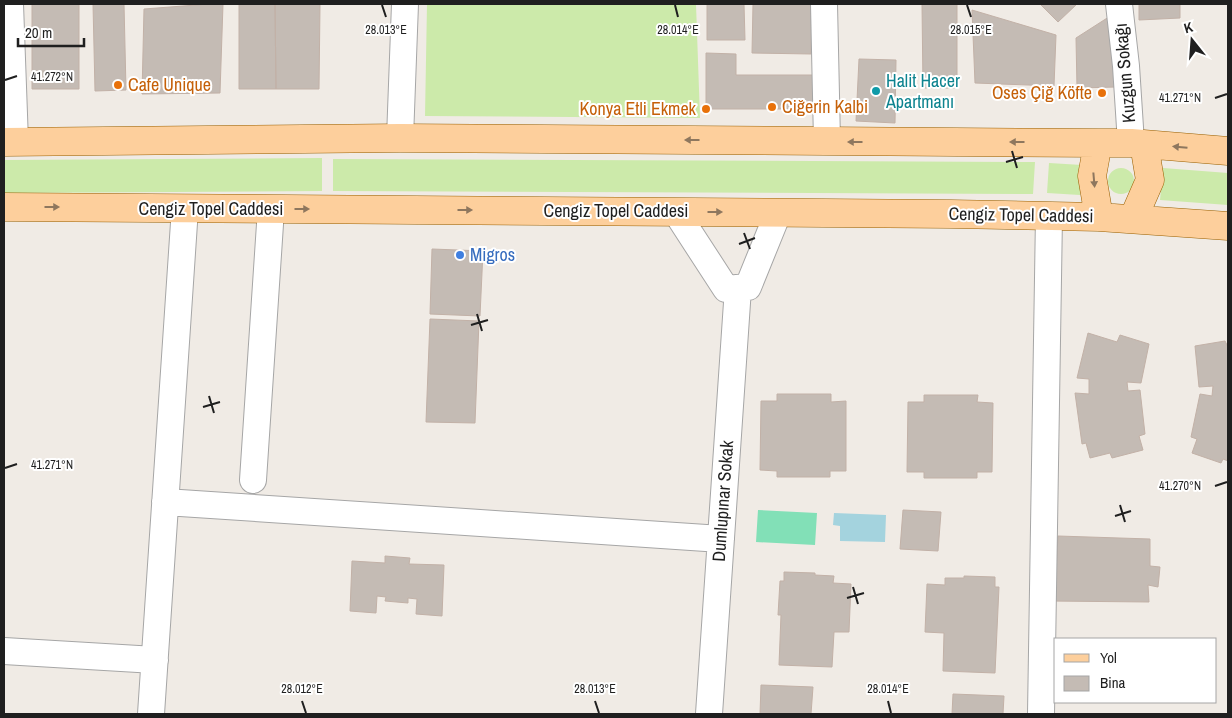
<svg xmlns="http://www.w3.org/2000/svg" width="1232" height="718" font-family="'Archivo Narrow',sans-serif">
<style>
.grass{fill:#cceaaa}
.pitch{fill:#82e0b7}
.water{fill:#a4d3de}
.building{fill:#c4bbb4;stroke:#c2b1a7}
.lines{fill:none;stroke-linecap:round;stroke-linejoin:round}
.minor-casing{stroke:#a6a6a6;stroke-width:28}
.major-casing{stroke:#996000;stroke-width:29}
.minor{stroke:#fff;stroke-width:26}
.major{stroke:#fdcf9c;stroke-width:28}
.oneway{fill:#8e775e}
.ticks{fill:none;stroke:#1f1f1f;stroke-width:2}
.food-dot{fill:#e8710a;stroke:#fff;stroke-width:2}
.culture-dot{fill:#0f9aa8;stroke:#fff;stroke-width:2}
.shop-dot{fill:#3f7fe0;stroke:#fff;stroke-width:2}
.labels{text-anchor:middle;stroke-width:4;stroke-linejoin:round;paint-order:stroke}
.street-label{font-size:18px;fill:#1f1f1f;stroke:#fff}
.culture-label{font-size:18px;fill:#0d838f;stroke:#fff;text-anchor:start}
.food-label{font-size:18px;fill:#c56008;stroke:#fff;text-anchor:start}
.shop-label{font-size:18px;fill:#366cbe;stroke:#fff;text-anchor:start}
.ticks-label{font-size:12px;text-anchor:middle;fill:#1f1f1f;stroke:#fff;stroke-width:4;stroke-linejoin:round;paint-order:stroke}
</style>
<rect width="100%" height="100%" fill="#f0ebe5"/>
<path class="grass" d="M427,4H696L700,118L425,116Z
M322,158V191L4,193V160Z
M333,159L1035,162L1033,194L333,191Z
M1049,163L1082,165L1080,195L1047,193Z
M1163,168L1228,173V205L1160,200Z
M1108 181a13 13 0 1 1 26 0a13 13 0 1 1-26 0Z"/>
<path class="pitch" d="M758,510L817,513L815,545L756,542Z"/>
<path class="water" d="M834,513L886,515L885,542L840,541V526L833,525Z"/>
<path class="building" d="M32,4H79V89H32Z
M93,4H124L126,90L95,91Z
M209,4H223L220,93L142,94L144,9Z
M239,4H275L276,89H239Z
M275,4H320L319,89H276Z
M707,4H744L745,40H707Z
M753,4H812L811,54L752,53Z
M922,4H957V88H923Z
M1040,4H1077L1058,22Z
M1139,4H1180V18L1139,20Z
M972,10L1056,35L1054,86L975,83Z
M1115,13L1116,87L1077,88L1076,38Z
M706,53L736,54V75H813V109H706Z
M859,59L896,60L895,123L856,121Z
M432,249L483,251L480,316L430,314Z
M430,319L479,321L475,423L426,422Z
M1088,333L1117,342L1120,335L1149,344L1141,383L1127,382L1128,391L1140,390L1145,434L1139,436L1143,450L1112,458L1110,453L1090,458L1086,443L1082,444L1075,393L1089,394V379L1077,378Z
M1225,341L1228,347V461L1223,459L1221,463L1192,453L1197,439L1191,437L1200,394L1212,396L1213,386L1199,387L1195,346Z
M777,394H831V402L846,401V471H830V477H777V471L760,470L761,401H777Z
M924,395H978L977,402L993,403L992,472H977V478H924V472H907L908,402H924Z
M903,510L941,512L938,551L900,549Z
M1058,536L1150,539V566L1160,567L1158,587L1148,585L1149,602L1050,601L1056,570Z
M385,556L410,558L409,564L444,565L442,616L416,614L417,599L408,598V603L385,601L386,597L377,596L376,613L350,611L352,561L385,563Z
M784,572L815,573V575L834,576L833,583L851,584L849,632H834L832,667L779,665L781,615H778L780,581H784Z
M964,576L995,577V587H999L995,673L943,671L944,633L925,632L927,584L945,585V578H964Z
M761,685L813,687L811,714H760Z
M953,694L1004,696L1003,714H952Z"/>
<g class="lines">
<g class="minor-casing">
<path id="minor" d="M10,4L15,142
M824,4L827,141
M1119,4L1126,66L1131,143
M400,138L405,4
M676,212L726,289L748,287L778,213
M253,480L271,209
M165,502L721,539
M4,651L155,660
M151,714L185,208
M709,714L738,288
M1041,714L1049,216"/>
</g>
<g class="major-casing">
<path id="major" d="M4,142L400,138L1098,143H1131L1228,151
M1098,143L1092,176L1099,217
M4,207L951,214L1099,217L1228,226
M1133,219L1150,180L1144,144"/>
</g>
<use href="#minor" class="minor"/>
<use href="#major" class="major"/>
</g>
<defs><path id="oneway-solid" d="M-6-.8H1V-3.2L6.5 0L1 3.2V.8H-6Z" transform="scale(1.25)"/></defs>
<g class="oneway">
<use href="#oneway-solid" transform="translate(692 140) rotate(-180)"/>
<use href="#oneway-solid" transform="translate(855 142) rotate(-180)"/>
<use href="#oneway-solid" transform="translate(1017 142) rotate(-180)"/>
<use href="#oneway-solid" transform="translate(1180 147) rotate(-175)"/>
<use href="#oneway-solid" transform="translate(1094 180) rotate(85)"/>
<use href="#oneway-solid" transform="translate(52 207)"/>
<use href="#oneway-solid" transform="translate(302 209)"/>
<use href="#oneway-solid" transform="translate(465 210)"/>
<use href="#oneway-solid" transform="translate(715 212)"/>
</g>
<path class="ticks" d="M382,5L386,17M675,5L678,17M967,5L971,17M5,80L17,76M1215,98L1227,94M1012,151L1017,168M1006,162L1023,157M744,233L750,249M739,244L755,238M477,314L482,331M471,325L488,320M209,396L214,413M203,407L220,402M5,468L17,464M1215,486L1227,482M1120,505L1125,522M1115,516L1131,511M853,587L858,604M847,598L864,593M302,701L306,713M595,701L599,713M888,701L891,713"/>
<g class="food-dot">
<circle cx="118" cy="85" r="5"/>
<circle cx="1102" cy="93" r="5"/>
<circle cx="772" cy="107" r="5"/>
<circle cx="706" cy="109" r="5"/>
</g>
<circle class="culture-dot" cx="876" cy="91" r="5"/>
<circle class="shop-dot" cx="460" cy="255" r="5"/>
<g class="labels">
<g class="street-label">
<text transform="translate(1125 73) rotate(-95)" y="6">Kuzgun Sokağı</text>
<text x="211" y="215">Cengiz Topel Caddesi</text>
<text x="616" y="217">Cengiz Topel Caddesi</text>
<text transform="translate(1021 215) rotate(1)" y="6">Cengiz Topel Caddesi</text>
<text transform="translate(723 501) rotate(-86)" y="6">Dumlupınar Sokak</text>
</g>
<g class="culture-label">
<text x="886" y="87">Halit Hacer<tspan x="886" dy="21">Apartmanı</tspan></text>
</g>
<g class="food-label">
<text x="128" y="91">Cafe Unique</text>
<text x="1092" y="99" text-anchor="end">Oses Çiğ Köfte</text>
<text x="782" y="113">Ciğerin Kalbi</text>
<text x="696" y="115" text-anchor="end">Konya Etli Ekmek</text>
</g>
<g class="shop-label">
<text x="470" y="261">Migros</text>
</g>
</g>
<g class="ticks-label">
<text x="386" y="34">28.013°E</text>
<text x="678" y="34">28.014°E</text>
<text x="971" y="34">28.015°E</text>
<text x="52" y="81">41.272°N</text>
<text x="1180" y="102">41.271°N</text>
<text x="52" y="469">41.271°N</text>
<text x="1180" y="490">41.270°N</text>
<text x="302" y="693">28.012°E</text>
<text x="595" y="693">28.013°E</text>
<text x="888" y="693">28.014°E</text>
</g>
<rect width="1232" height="718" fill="none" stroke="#1f1f1f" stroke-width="10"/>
<rect x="1054" y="638" width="162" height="65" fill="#ffffff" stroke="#a5a5a5"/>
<rect x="1064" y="654" width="25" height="8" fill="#fdcf9c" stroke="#a5a5a5"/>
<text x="1100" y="663" font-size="15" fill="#1f1f1f">Yol</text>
<rect x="1064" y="676" width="25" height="15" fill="#c4bbb4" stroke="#a5a5a5"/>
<text x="1100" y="688" font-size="15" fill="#1f1f1f">Bina</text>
<g transform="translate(1192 40) rotate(343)" stroke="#ffffff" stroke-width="4" paint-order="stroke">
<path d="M0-4L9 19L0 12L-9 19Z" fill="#1f1f1f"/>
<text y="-8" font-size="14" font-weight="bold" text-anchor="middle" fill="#1f1f1f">K</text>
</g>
<path d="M18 38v8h66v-8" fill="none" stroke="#1f1f1f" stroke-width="2.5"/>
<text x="25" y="38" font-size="15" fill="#1f1f1f" stroke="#ffffff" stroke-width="4" paint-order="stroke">20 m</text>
</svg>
